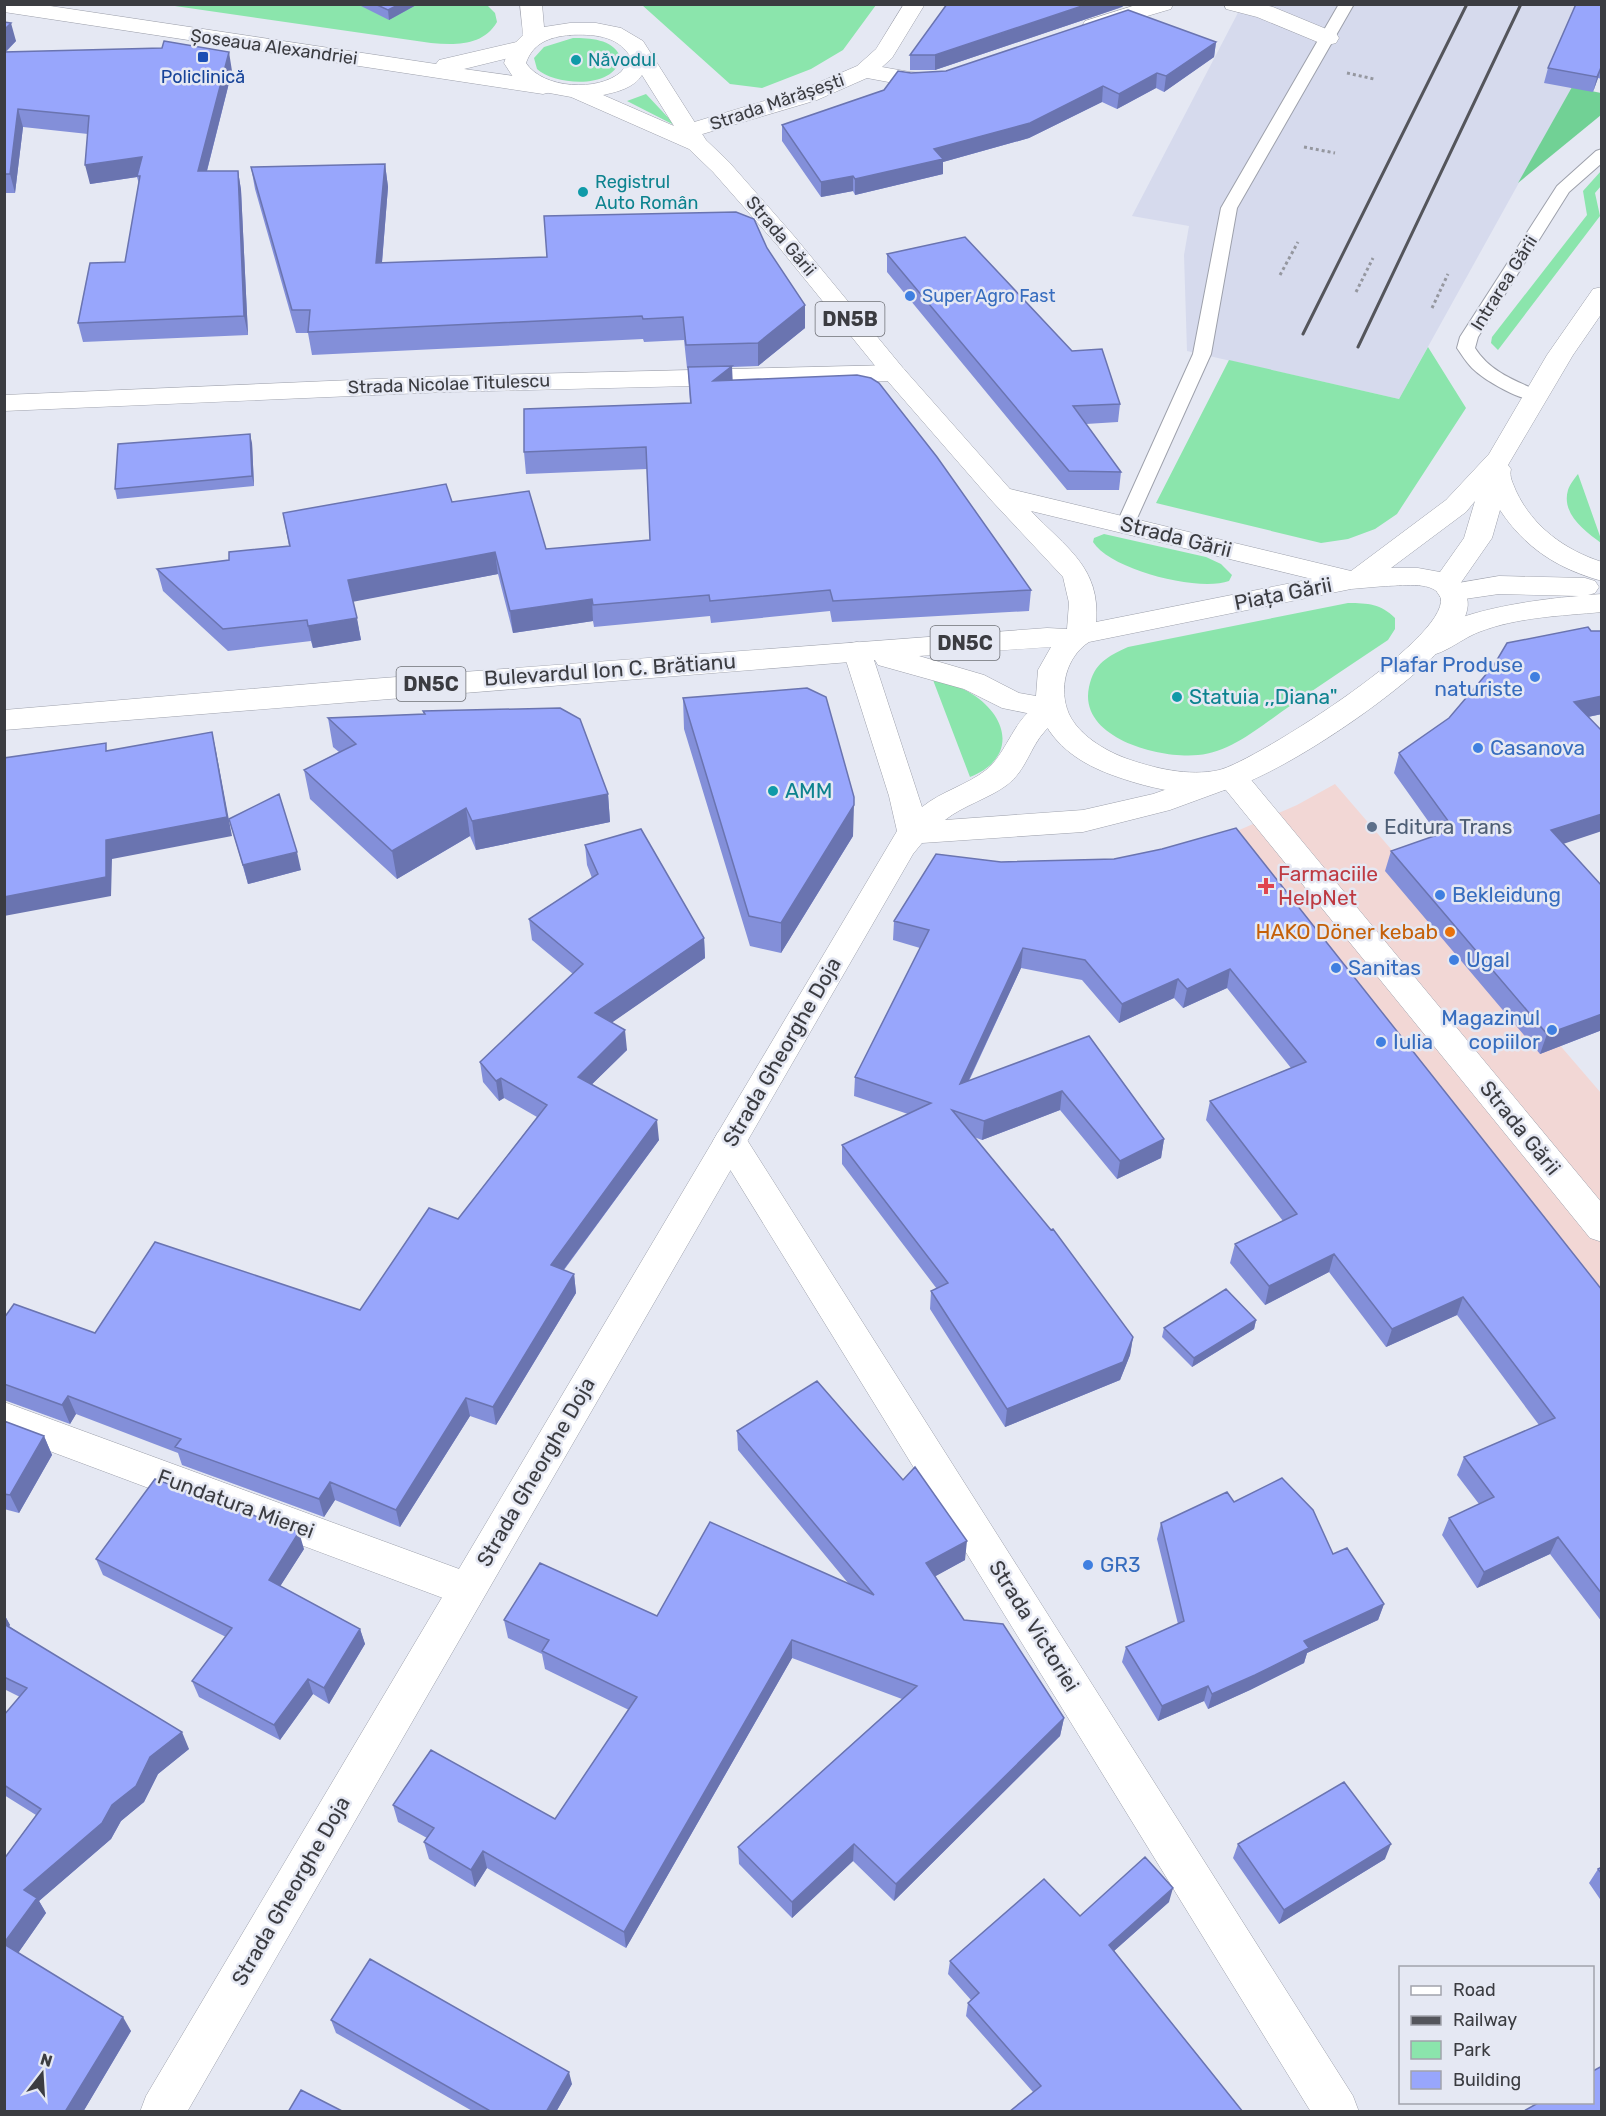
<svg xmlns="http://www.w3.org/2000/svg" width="1606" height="2116" font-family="Rubik,sans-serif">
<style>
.commercial{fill:#f2d7d5}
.built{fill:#d6daed}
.green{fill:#8be5ac}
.forest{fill:#71d195}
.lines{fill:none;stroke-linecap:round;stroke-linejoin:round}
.service-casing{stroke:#9da0ab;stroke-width:2}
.pedestrian-casing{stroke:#9da0ab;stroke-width:1}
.minor-casing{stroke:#9da0ab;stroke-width:1}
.tertiary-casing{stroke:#9da0ab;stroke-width:1}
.secondary-casing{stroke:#9da0ab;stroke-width:1}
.primary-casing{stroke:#9da0ab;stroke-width:1}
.path{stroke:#95979f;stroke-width:3;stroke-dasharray:3 3;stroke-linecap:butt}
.service{fill:#fff;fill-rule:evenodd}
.pedestrian{fill:#fff;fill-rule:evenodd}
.minor{fill:#fff;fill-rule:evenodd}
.tertiary{fill:#fff;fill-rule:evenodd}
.secondary{fill:#fff;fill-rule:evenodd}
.primary{fill:#fff;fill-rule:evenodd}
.rail{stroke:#54555b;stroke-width:3}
.wall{fill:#838fd9}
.shaded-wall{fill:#6a74b0}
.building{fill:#98a6fc;stroke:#6a74b0;stroke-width:1.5}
.transit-dot{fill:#1a4fb4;stroke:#e5e8f3;stroke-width:2}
.culture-dot{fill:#0f9aa8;stroke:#e5e8f3;stroke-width:2}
.shop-dot{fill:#3f7fe0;stroke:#e5e8f3;stroke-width:2}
.service-dot{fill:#5c6f8a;stroke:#e5e8f3;stroke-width:2}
.health-dot{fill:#e0444e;stroke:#e5e8f3;stroke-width:2}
.food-dot{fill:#e8710a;stroke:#e5e8f3;stroke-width:2}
.labels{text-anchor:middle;stroke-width:5;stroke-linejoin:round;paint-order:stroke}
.far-street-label{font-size:18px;fill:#3b3c41;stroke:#e5e8f3}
.far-culture-label{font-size:18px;fill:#0d838f;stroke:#e5e8f3;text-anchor:start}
.far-transit-label{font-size:18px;fill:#164399;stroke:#e5e8f3}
.far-shop-label{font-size:18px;fill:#366cbe;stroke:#e5e8f3;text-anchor:start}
.shield{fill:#e5e8f3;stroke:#6e7076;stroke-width:1.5}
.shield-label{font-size:20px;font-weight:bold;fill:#3b3c41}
.street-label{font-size:21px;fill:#3b3c41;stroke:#e5e8f3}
.shop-label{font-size:21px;fill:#366cbe;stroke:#e5e8f3;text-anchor:start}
.culture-label{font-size:21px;fill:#0d838f;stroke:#e5e8f3;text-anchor:start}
.service-label{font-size:21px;fill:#4e5e75;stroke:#e5e8f3;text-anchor:start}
.health-label{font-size:21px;fill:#be3a42;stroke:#e5e8f3;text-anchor:start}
.food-label{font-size:21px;fill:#c56008;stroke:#e5e8f3;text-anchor:end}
</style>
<rect width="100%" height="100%" fill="#e5e8f3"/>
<path class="commercial" d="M1335,784L1601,1093V1407L1237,831L1297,805Z"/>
<path class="built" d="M1242,5H1601L1572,87L1399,399L1187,351L1184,255L1189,226L1132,216Z"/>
<path class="green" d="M168,5H487L495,13L497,22C483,46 456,45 431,43Z
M642,5H876L843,50L811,69L762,88L730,84Z
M573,38C590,38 612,39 620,56C618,90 555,86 537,69L534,58L544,47Z
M646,94L676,126L627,101Z
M1601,171V186L1595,193L1600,216L1498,350L1491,343L1492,337L1587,215L1583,191Z
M1428,347L1466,408L1397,514L1375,529L1348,539L1321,543L1156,503L1229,360L1399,399Z
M1578,474L1601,539V543C1585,531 1561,514 1568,490C1570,484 1575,478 1578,474Z
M1104,534L1206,557L1221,564L1232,575L1229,581C1198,592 1111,570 1093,542L1094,538Z
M1348,603C1368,603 1381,604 1395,618V629L1388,640C1356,661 1324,683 1293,704C1264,723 1233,752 1198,755C1160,759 1078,738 1089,687C1094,663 1107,657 1128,647Z
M933,680C947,684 960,686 972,694C1010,718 1016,759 970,777Z"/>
<path class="forest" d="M1572,87L1601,93V115L1518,183Z"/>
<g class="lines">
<g class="service-casing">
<path id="service" d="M1339,4H1354L1237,208L1211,354L1134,525L1132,529H1118L1116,525L1193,354L1221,208Z
M1602,149V163L1569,192L1478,337L1475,348C1490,372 1516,381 1541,392L1544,396L1541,400C1524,404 1484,380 1472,368C1466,362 1462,355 1457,348L1460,337L1557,186L1596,151Z"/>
</g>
<g class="pedestrian-casing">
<path id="pedestrian" d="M4,1402L481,1577L486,1589L481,1601L467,1607L4,1434Z"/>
</g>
<g class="minor-casing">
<path id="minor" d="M904,4H925L892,58L882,67L910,72L945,74L948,79L945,84L910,86L867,78L817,100L689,138L681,136L678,131L681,126L801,90L857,66L876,49Z
M1139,4H1173L1171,9L1093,32L1085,31L1082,26L1085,21Z
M1224,4H1261L1273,7L1336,33L1339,38L1336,43L1328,45L1320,43L1257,17L1226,9Z
M894,365L903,368L907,373L903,378L894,381L445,392L4,411V395L445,376Z
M1232,767L1243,770L1602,1203V1242L1590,1238L1221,784L1217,777L1221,770Z
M730,1128L742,1132L1353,2096L1359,2112H1311L718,1150L713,1141L718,1132Z"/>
</g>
<g class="tertiary-casing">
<path id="tertiary" d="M857,642L867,644L871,651L922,807C942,791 967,785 986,770C1012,750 1019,693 1061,705L1066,712C1060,721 1052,723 1045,731C1030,747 1026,771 1007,785C988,799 964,805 945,820L1083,810L1153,794L1219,771L1230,774L1234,781L1230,788L1170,810L1083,832L922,843L913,854L187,2112H140L146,2096L897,831L889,796L843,651L847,644Z"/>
</g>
<g class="secondary-casing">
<path id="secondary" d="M4,4H37L436,64L439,60L521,41L529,43L532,48L529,53L464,69L543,80L551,82L554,87L551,92L543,94L4,12Z
M1499,576L1585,578L1595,581L1599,587L1595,593L1588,595L1602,594V612C1560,616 1518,617 1479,632C1458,640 1438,661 1416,655L1412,648C1434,612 1539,599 1579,596L1499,594L1451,601L1441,598L1437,592L1441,586Z"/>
</g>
<g class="primary-casing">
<path id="primary" d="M520,4H542L544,27L570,23H596L621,28L643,41L706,140L729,162L794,236L903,368L1010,489L1351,571L1446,500L1489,454L1547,355L1593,289L1602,287V313L1573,355L1508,465L1511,469C1509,477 1513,483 1516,491C1533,527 1565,550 1602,562V581C1558,569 1525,548 1500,510L1492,538L1460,584C1467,594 1470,602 1466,614C1448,665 1274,783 1219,791C1184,797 1145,787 1112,775C1082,764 1055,747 1041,716L1002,708L964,689L878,665L875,660L4,730V710L357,680L1047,628L1067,629L1069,603L1063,577L992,501L885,378L778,246L713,172L689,149L571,97L533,90L515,80L504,63L509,49L523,35ZM570,35C592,34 617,35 630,56C627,61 625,68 621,72C598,92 543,89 526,63C533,43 549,37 570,35ZM642,75L674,126L603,95C617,92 634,88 642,75ZM1475,501L1464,538L1440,572L1418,568H1391L1466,512ZM1031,511L1312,579L1096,622C1101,567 1065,547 1031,511ZM1386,586C1400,586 1430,581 1439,594C1463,630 1254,762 1219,770C1189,777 1153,768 1125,758C1104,750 1079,735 1069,714C1058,689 1066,657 1089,642L1351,589ZM1051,647L1038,670L1036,696L1019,693L984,675L919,656Z"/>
</g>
<path class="path" d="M1347,73L1374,79
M1304,147L1335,153
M1280,275L1298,242
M1356,292L1373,258
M1432,308L1448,274"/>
<use href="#service" class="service"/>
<use href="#pedestrian" class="pedestrian"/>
<use href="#minor" class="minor"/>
<use href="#tertiary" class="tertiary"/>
<use href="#secondary" class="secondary"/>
<use href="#primary" class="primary"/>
<path class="rail" d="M1303,334L1467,4
M1358,347L1521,4"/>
</g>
<path class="wall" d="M357,4H418L389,20Z
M1602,4V79L1598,78L1593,92L1544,83L1548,68Z
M1122,7L935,70H910V55Z
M4,22L16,41L6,52L232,71L207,171H238L241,190L248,335L83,342L78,323L125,262L139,184L137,177L90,184L88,134L23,127L15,193H4Z
M1216,42L1214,57L1164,92L1156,88L1117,109L1102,102L1029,138L943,162V174L855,195L853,191L821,197L782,141V125L884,90L911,73L946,71Z
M385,164L388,187L382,263L805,328L758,366L732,367V380L1031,590L1029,611L832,622L830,611L711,623L710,616L594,627L593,621L513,633L498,574L353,601L361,640L313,648L311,641L228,651L163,591L157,569L229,560L289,546L283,513L452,502L546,549L650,540L647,469L526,474L524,452L690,403L688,368H687L684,340L644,342L643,339L312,355L308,333H296L255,189L251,167Z
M887,254L1120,404L1118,422L1086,424L1121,472L1119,490H1067L887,272Z
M252,443L254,486L117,499L115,489Z
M1591,631H1602V714L1588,717L1563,844L1602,886V1030L1540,1054L1385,871L1391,851L1438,835L1394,773L1399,753Z
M683,698L853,836L781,953L750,946L684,729Z
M423,711L608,794L610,822L476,850L470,836L397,879L310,799L304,770L339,752L333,747L328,718L424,714Z
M229,819L301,870L248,884Z
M585,845L704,938L705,958L612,1022L627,1050L592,1084L659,1140L564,1270L574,1274L576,1293L496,1425L470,1416L400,1527L335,1500L324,1517L182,1465L178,1453L76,1414L70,1424L4,1400V1318L95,1333L360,1310L458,1219L537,1117L504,1098L499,1101L483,1082L480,1062L573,974L532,940L529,919L592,878L587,865Z
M1114,859L1602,1290V1622L1550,1554L1477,1588L1442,1535L1449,1518L1479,1504L1457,1475L1464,1457L1539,1425L1457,1315L1386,1347L1329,1272L1265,1305L1230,1263L1235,1244L1283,1221L1206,1120L1210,1101L1291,1068L1227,988L1183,1008L1174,998L1119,1023L1082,980L1021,968L969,1081L1089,1036L1164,1139L1161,1158L1117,1179L1060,1110L982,1140L974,1137L1133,1337L1130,1355L1120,1380L1005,1427L930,1309L931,1291L937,1289L842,1164V1145L908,1114L854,1096L855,1077L920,948L893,940L894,921L1001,862Z
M1256,1320L1254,1329L1192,1367L1162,1337L1164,1328Z
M4,1421L44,1436L52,1455L19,1513L4,1509Z
M737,1431L965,1560L935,1576L964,1620L1064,1718L1060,1736L894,1901L853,1861L792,1918L739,1864L738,1847L902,1699L792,1658L626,1948L487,1868L475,1887L429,1859L424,1842L427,1838L398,1822L393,1805L555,1819L629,1710L545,1669L542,1654L508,1638L504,1620L657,1616L848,1583L738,1450Z
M1234,1502L1333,1554L1384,1604L1378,1620L1307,1653L1304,1663L1250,1690L1208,1709L1204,1701L1158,1721L1122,1662L1126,1647L1178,1624L1157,1539L1161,1523Z
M304,1549L280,1586L360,1629L365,1644L329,1704L313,1694L280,1740L199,1697L192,1681L226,1637L103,1575L96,1559Z
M4,1614L10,1625L9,1626L189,1749L158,1774L144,1802L121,1821L111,1839L39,1901L46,1913L18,1953L131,2031L83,2112H4V1859L36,1815L4,1795V1715L20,1697L4,1689Z
M1238,1844L1385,1859L1279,1924L1233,1858Z
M1602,1867V1902L1589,1883L1598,1869Z
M1169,1902L1114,1951L1243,2112L1033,2092L966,2016L968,2003L971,2000L948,1974L950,1961L1080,1916Z
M331,2020L572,2084L556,2112H474L336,2033Z"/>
<path class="shaded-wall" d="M400,4H418L389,20L388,10Z
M1088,4H1126L1122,7L935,70V55Z
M11,23L16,41L4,53V30Z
M1216,42L1214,57L1164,92L1166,76Z
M229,52L232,71L202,190L198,171Z
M1602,65L1598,78L1593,92L1597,77Z
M1157,73L1156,88L1117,109L1119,94Z
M1103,86L1102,102L1029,138L943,162V174L855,195V179Z
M18,109L23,127L15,193L10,174Z
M142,157L140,176H137V177L90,184L85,165Z
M385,164L388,187L380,286L376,263Z
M238,171L241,190L248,335L244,316Z
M853,176V191L821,197V182Z
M805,305V328L758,366V343Z
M732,366L733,387L713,381Z
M250,434L252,443L254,486L252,476Z
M495,552L498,574L352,602L348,580Z
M592,599L593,621L513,633L510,611Z
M357,618L361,640L313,648L308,626Z
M1602,696V714L1568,721L1574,702Z
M212,732L216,751L232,836L112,859L111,896L4,916V897L106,840Z
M608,794L610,822L476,850L472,821Z
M854,805L853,836L781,953V923Z
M466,808L470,836L397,879L392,851Z
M1602,814V831L1545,850L1551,830Z
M297,852L301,870L248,884L243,865Z
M704,938L705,958L597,1033L595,1013Z
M1023,948L1021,968L958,1103L960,1084Z
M1230,969L1227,988L1183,1008L1187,989Z
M1178,979L1174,998L1119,1023L1122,1004Z
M1602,1014V1030L1540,1054L1547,1034Z
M625,1030L627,1050L580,1096L578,1077Z
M501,1078L504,1098L499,1101L496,1081Z
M1062,1091L1060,1110L982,1140L984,1121Z
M657,1120L659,1140L553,1284L551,1265Z
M1164,1139L1161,1158L1117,1179L1120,1161Z
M1334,1254L1329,1272L1265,1305L1269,1286Z
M574,1274L576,1293L496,1425L493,1407Z
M1463,1297L1457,1315L1386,1347L1392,1329Z
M1256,1320L1254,1329L1192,1367L1194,1358Z
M1133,1337L1130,1355L1120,1380L1005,1427L1007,1409Z
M68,1396L76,1414L70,1424L62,1405Z
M466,1398L470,1416L400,1527L396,1510Z
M44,1436L52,1455L19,1513L10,1495Z
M330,1482L335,1500L324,1517L319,1499Z
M299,1532L304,1549L274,1596L269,1580Z
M1558,1537L1550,1554L1477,1588L1484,1572Z
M967,1541L965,1560L925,1582L926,1563Z
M1384,1604L1378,1620L1307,1653L1304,1663L1250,1690L1208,1709L1212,1694L1304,1641Z
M4,1614L10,1625L4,1632Z
M360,1629L365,1644L329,1704L324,1688Z
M792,1640V1658L626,1948L624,1932Z
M308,1679L313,1694L280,1740L274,1725Z
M1208,1686L1204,1701L1158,1721L1162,1706Z
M1064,1718L1060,1736L894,1901L896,1884Z
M182,1732L189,1749L158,1774L144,1802L121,1821L111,1839L39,1901L46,1913L14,1959L4,1943L24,1890L150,1757Z
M854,1844L853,1861L792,1918V1902Z
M1391,1844L1385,1859L1279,1924L1284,1910Z
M483,1851L487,1868L475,1887L471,1870Z
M1173,1888L1169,1902L1105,1959L1109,1945Z
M123,2017L131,2031L83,2112H65Z
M569,2072L572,2084L556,2112H546Z"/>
<path class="building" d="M375,4H400L388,10Z
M947,4H1088L935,55H910Z
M1576,4H1602V65L1597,77L1548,68Z
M1128,10L1216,42L1166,76L1157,73L1119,94L1103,86L1030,123L934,149L943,159L855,179L853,176L821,182L782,125L884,90L898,71L911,73L946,71Z
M4,22L11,23L4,30Z
M164,41L229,52L198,171H238L244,316L78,323L90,263L125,262L140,176H137L142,157L85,165L89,116L18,109L10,174H4V52L162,48Z
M385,164L376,263L547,257L544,216L736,212L754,219L767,248L805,305L758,343L686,345L683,317L643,319L642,316L308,332L310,310H292L251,167Z
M965,237L1072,351L1102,349L1120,404L1073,406L1121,472L1069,471L887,254Z
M732,366L713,381L857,375L871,378L879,383L937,457L1031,590L833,601L830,590L710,601L709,595L593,605L592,599L510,611L495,552L348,580L357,618L308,626L307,620L223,629L157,569L229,560V552L290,546L283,513L446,484L452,502L529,491L546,549L650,540L646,447L524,452V409L691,403L688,367Z
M250,434L252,476L115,489L118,444Z
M1588,627L1591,631H1602V696L1574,702L1602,731V814L1551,830L1602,886V1014L1547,1034L1391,851L1454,829L1399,753L1449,718L1494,665L1507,643Z
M807,688L826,697L854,797V805L781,923L749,916L683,698Z
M560,708L580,719L608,794L472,821L466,808L392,851L304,770L356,744L328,718L425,714L423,711Z
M212,732L227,817L106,840V877L4,897V758L106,743V751Z
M279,794L297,852L243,865L229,819Z
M1236,828L1602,1290V1594L1558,1537L1484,1572L1449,1518L1494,1497L1464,1457L1555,1418L1463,1297L1392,1329L1334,1254L1269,1286L1235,1244L1297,1214L1210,1101L1306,1062L1230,969L1187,989L1178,979L1122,1004L1085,960L1023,948L960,1084L1089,1036L1164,1139L1120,1161L1062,1091L984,1121L952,1110L1051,1230L1053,1229L1133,1337L1123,1362L1007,1409L931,1291L948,1283L842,1145L931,1103L855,1077L929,930L894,921L936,854L1001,862L1114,859L1162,849Z
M641,829L704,938L595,1013L625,1030L578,1077L657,1120L551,1265L574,1274L493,1407L466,1398L396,1510L330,1482L319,1499L175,1447L181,1439L68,1396L62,1405L4,1384V1318L14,1304L95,1333L155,1242L360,1310L429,1208L458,1219L547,1105L501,1078L496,1081L480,1062L583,964L529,919L598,874L585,845Z
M1226,1289L1256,1320L1194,1358L1164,1328Z
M817,1381L903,1480L915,1467L967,1541L926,1563L964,1620L1003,1624L1064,1718L896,1884L854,1844L792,1902L738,1847L917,1686L792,1640L624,1932L483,1851L471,1870L424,1842L434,1828L393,1805L431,1750L555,1819L637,1697L542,1651L549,1640L504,1620L540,1563L657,1616L710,1522L874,1595L737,1431Z
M4,1421L44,1436L10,1495L4,1494Z
M1282,1478L1313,1510L1333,1554L1347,1548L1384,1604L1304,1641L1309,1648L1255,1675L1212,1694L1208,1686L1162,1706L1126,1647L1184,1621L1161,1523L1227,1492L1234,1502Z
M155,1479L299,1532L269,1580L360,1629L324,1688L308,1679L274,1725L192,1681L232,1628L96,1559Z
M4,1624L182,1732L150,1757L136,1786L112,1805L102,1823L24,1890L37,1898L4,1943V1859L41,1809L4,1785V1715L27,1688L4,1677Z
M1344,1782L1391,1844L1284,1910L1238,1844Z
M1145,1857L1173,1888L1109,1945L1243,2112H1009L1041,2086L968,2003L979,1993L950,1961L1044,1879L1080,1916Z
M1602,1867V1874L1598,1869Z
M4,1944L123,2017L65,2112H4Z
M370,1959L569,2072L546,2112H492L331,2020Z
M1602,2066V2112H1522L1538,2103H1593V2071Z
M301,2090L344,2112H288Z"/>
<rect class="transit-dot" x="197" y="51" width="12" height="12" rx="3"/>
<g class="culture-dot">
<circle cx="576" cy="60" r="6"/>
<circle cx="583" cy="192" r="6"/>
<circle cx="1177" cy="697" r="6"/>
<circle cx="773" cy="791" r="6"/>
</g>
<g class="shop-dot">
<circle cx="910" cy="296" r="6"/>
<circle cx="1535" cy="677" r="6"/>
<circle cx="1478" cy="748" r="6"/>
<circle cx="1440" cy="895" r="6"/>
<circle cx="1454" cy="960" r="6"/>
<circle cx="1336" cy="968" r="6"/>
<circle cx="1552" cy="1030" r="6"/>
<circle cx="1381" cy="1042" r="6"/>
<circle cx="1088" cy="1565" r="6"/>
</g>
<circle class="service-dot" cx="1372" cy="827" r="6"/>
<path class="health-dot" d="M1263 877h6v6h6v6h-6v6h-6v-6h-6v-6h6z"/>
<circle class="food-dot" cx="1450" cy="932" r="6"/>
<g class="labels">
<g class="far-street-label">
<text transform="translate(274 47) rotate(8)" y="6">Șoseaua Alexandriei</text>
<text transform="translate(777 102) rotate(-19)" y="6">Strada Mărășești</text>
<text transform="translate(781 236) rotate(50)" y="6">Strada Gării</text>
<text transform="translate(1504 283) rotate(-58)" y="6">Intrarea Gării</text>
<text transform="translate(449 384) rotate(-2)" y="6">Strada Nicolae Titulescu</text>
</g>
<g class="far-culture-label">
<text x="588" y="66">Năvodul</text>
<text x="595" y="188">Registrul<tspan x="595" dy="21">Auto Român</tspan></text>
</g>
<g class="far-transit-label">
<text x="203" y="83">Policlinică</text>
</g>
<g class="far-shop-label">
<text x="922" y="302">Super Agro Fast</text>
</g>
<g class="shield">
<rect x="815.5" y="302" width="69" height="34" rx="4.5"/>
<rect x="930.5" y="626" width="69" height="34" rx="4.5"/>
<rect x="396.5" y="667" width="69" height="34" rx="4.5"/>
</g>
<g class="shield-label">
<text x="850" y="326">DN5B</text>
<text x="965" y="650">DN5C</text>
<text x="431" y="691">DN5C</text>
</g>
<g class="street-label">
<text transform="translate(1176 537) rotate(14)" y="7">Strada Gării</text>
<text transform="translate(1283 594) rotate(-11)" y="7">Piața Gării</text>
<text transform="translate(610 670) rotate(-4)" y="7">Bulevardul Ion C. Brătianu</text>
<text transform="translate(782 1052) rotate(-60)" y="7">Strada Gheorghe Doja</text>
<text transform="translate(1520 1128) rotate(51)" y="7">Strada Gării</text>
<text transform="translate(536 1472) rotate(-60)" y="7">Strada Gheorghe Doja</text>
<text transform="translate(236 1504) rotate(20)" y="7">Fundatura Mierei</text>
<text transform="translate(1034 1626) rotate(58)" y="7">Strada Victoriei</text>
<text transform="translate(291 1891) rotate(-60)" y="7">Strada Gheorghe Doja</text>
</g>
<g class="shop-label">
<text x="1523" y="672" text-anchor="end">Plafar Produse<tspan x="1523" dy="24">naturiste</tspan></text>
<text x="1490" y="755">Casanova</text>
<text x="1452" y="902">Bekleidung</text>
<text x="1466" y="967">Ugal</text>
<text x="1348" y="975">Sanitas</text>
<text x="1540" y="1025" text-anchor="end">Magazinul<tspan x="1540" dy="24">copiilor</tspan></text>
<text x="1393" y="1049">Iulia</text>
<text x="1100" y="1572">GR3</text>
</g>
<g class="culture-label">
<text x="1189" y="704">Statuia ,,Diana"</text>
<text x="785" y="798">AMM</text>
</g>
<g class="service-label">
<text x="1384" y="834">Editura Trans</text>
</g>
<g class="health-label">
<text x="1278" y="881">Farmaciile<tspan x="1278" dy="24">HelpNet</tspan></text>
</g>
<g class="food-label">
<text x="1438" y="939">HAKO Döner kebab</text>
</g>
</g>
<rect width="1606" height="2116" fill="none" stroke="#3b3c41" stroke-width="12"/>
<rect x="1399" y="1966" width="195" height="138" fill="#e5e8f3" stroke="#a1a3ac" stroke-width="1.5"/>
<rect x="1411" y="1986" width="30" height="9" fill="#ffffff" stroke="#a1a3ac" stroke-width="1.5"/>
<text x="1453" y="1996" font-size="18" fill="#3b3c41">Road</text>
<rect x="1411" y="2016" width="30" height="9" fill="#54555b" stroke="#a1a3ac" stroke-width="1.5"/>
<text x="1453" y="2026" font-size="18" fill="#3b3c41">Railway</text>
<rect x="1411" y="2041" width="30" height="18" fill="#8be5ac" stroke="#a1a3ac" stroke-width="1.5"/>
<text x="1453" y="2056" font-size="18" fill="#3b3c41">Park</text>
<rect x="1411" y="2071" width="30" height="18" fill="#98a6fc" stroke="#a1a3ac" stroke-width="1.5"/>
<text x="1453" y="2086" font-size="18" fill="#3b3c41">Building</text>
<g transform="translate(42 2074) rotate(17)" stroke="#e5e8f3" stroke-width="4.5" paint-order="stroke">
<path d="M0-4.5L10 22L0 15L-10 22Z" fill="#3b3c41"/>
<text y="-9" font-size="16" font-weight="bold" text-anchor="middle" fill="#3b3c41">N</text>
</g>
</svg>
